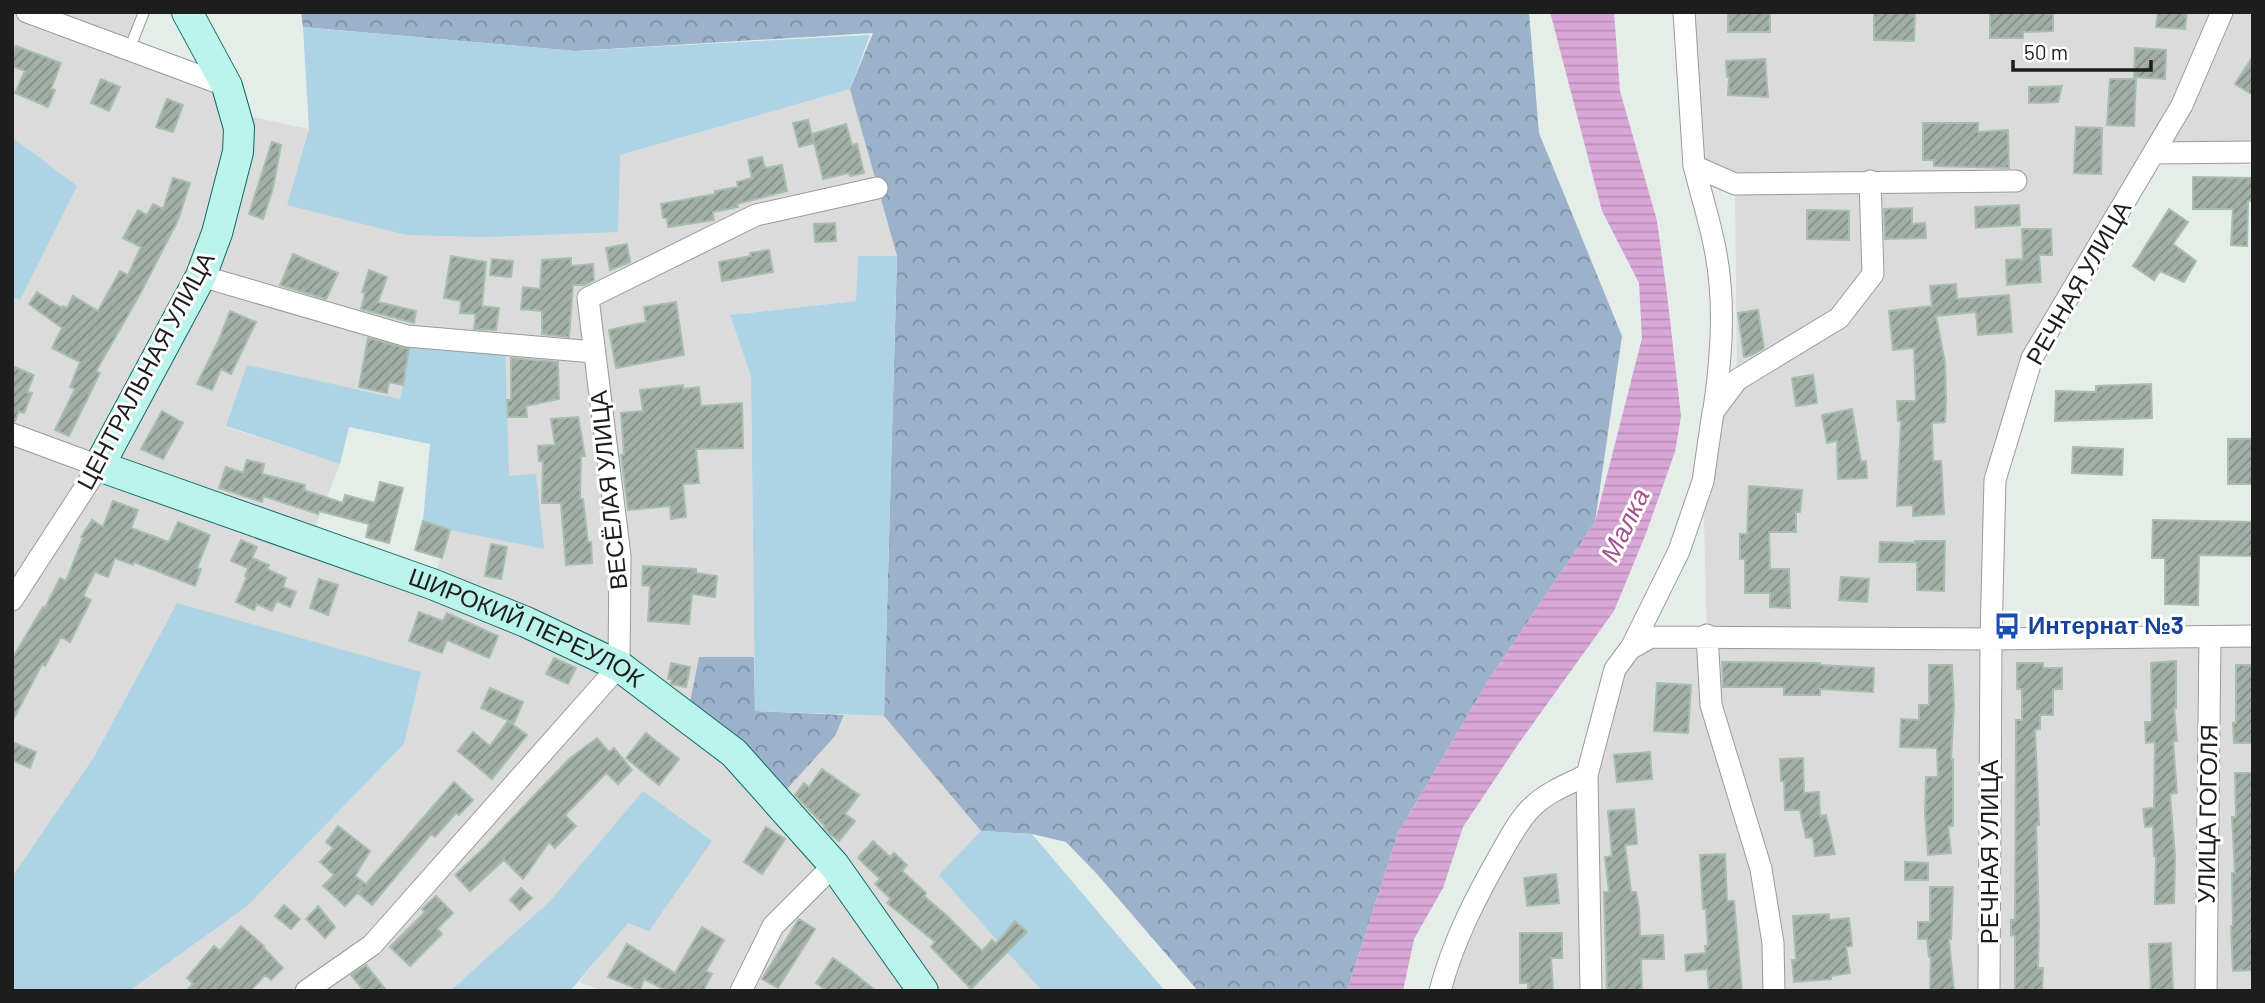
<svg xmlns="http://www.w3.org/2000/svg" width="2265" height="1003" font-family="Barlow,sans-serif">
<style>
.residential{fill:#dadbda;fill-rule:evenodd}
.forest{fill:url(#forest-crowns)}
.garden{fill:#add3e4}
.water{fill:url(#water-rules)}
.building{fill:url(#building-hatch);stroke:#a7bead;stroke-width:2}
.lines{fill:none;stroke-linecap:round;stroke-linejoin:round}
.lane-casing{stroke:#9a9a9a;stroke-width:12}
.street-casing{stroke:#9a9a9a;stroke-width:23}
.secondary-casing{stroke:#0d6c63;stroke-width:32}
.lane{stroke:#fff;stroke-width:10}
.street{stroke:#fff;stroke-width:21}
.secondary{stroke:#bbf4ec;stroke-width:30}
.labels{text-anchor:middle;stroke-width:6;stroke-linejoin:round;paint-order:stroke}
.street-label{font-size:24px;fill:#1d1d1d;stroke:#fff}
.transit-label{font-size:24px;font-weight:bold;fill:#164399;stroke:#fff;text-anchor:start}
.water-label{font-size:26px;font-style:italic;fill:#a5518c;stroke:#fff}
</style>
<defs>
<pattern id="forest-crowns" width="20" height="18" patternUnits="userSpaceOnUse" patternTransform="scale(1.75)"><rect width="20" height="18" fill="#9bb2ca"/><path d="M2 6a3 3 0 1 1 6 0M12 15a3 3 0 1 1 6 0" fill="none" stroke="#7e90a3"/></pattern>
<pattern id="water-rules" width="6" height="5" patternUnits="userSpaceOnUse" patternTransform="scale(1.75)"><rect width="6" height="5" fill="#d8a7d7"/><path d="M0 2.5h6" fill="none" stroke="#b98fb8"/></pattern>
<pattern id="building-hatch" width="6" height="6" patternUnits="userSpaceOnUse" patternTransform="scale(1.75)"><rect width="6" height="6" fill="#a3afa6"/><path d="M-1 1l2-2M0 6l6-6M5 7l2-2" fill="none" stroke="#848e87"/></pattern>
</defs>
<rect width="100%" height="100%" fill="#e4ede8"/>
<path class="residential" d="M12,12H144L129,49L227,86L237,114L309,129L287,205L620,155L850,89L897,256H858L856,301L730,315L751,376L754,657H700L687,717L835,736L844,715L884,716L981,831L939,875L1042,991H603L579,982L628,922L712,842L643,792L550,901L450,991H129L246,907L404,744L421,673L177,603L94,757L12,877V297L19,300L76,186L12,137ZM410,347L509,476L544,549L450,530L432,583L310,540L340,464L226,427L400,399Z
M1684,12H2253V152L2154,153L2032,358L1995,480L1991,638L2253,636V991H1440L1514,830L1587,775L1630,649L1707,635L1703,481L1713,412L1737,380L1735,185L1694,166Z"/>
<path class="forest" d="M301,12H1529L1539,133L1622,336L1595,522L1489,679L1398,833L1347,991H1198L1097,874L1066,842L1032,834L981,831L884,716L897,256L850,89L873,33L575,51L303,27Z
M699,657H754L755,711L844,715L835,736L777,800L687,717Z"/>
<path class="garden" d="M303,27L575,51L870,35L850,89L620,155L618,232L485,237L407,235L287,205L309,129Z
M12,137L77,186L20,300L12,297Z
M858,256H897L884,716L755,711L751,376L730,315L856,301Z
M419,337L505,344L509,476L536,474L544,549L450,530L423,521L430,444L349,427L340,464L226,426L247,365L400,399L410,347Z
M177,603L421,672L404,744L246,907L129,991H12V877L94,757Z
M643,791L712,841L649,931L628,923L570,991H450L550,901Z
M981,831L1032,834L1165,991H1042L939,875Z"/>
<path class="water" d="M1550,12H1614L1620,91L1657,221L1667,294L1681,416L1675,452L1645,536L1614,611L1519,743L1463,827L1443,888L1414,939L1403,991H1347L1398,833L1489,679L1595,522L1642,338L1639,283L1602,211Z"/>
<path class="building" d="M1728,12H1770V32H1728Z
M1874,12H1915L1914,41L1874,40Z
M1990,12H2053V31L2023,32V38H1990Z
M2158,12H2187L2185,29L2156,27Z
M16,46L61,63L51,89L55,90L48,107L15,93L25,71L12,66V55Z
M2135,48L2166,50L2165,79L2134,77Z
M2253,56V95L2235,84Z
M1765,59L1768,97L1728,95L1729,77H1727L1726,61Z
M101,79L120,87L109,111L91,103Z
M2110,79H2136L2134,126L2107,125Z
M2062,86L2058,102L2029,103V87Z
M167,99L183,105L173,132L156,127Z
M808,120L814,143L799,147L793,123Z
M1923,123H1978V132L2008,130L2009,168L1934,166V160H1923Z
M846,124L852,145L857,144L864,173L850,176L849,173L823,179L812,134Z
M2076,127L2102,128L2101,174L2074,173Z
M272,142L281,145L273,188L263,219L249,214Z
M762,157L765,168L782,165L787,191L737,204L738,207L713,212L714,220L668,227L667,218H663L661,204L715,194V191L738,187L737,182L752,178L748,160Z
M2193,177L2253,178V201H2248L2247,246L2231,245L2233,209H2193Z
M173,178L190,183L178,220L140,294L96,371L100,373L69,436L55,430L75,389L70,387L80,362L52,348L62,328L29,304L37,292L62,308L63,306L67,308L73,296L98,311L120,271L128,275L141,247L123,238L138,210L147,215L153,204L163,209Z
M2019,205L2020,225L1976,228L1975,207Z
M1912,208V224L1925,223L1926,238L1885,239L1884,209Z
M2169,209L2188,222L2173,244L2196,261L2184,282L2160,271L2154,280L2133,266Z
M1807,210L1849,211V240L1807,239Z
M835,223L836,241L815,242L814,224Z
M2022,229H2051L2052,255H2039L2041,282L2007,285L2006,260L2023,259Z
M627,244L630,262L610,270L606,248Z
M769,250L773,272L722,281L719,262L751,256L750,253Z
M293,254L338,273L326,299L280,285Z
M451,256L486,262L482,306L499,308L496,330L474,329L476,314L460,313L461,301L444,298Z
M571,258V266L593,264L594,280L585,285H573L569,337L542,334V311L521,309L523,287L540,289L542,260Z
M492,259L513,261L511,277L490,275Z
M369,270L387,277L378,302L416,311L414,323L361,309L365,293L362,292Z
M1956,284L1957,299L2009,295L2012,332L1978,335L1976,312L1936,316L1945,363L1946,400L1945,422L1932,423L1933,461H1941L1944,514L1913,516V505L1897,506L1901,421H1898L1897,401H1916L1914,348L1893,350L1889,311L1932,306L1930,286Z
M676,302L684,355L616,368L609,330L646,322L644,307Z
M1758,310L1764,348L1752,355L1744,357L1738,313Z
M230,311L256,322L231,374L221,369L212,390L197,384L219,340Z
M368,338L409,349L403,385L389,382L387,393L359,387Z
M511,358L558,362L559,399L526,406L527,417H508L507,400H511Z
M12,366L34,375L27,392L32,393L24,413L19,411L15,421H12Z
M1813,375L1817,403L1796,406L1792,378Z
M2151,384L2152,418L2055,421L2056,391L2096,392V386Z
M683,385V389L699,387L701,406L742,403L743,448L696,449L699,483L683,484L686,517L671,519L670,506L628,510L621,455H624L621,413L643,411L640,390Z
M1852,409L1861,462L1866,461L1867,478L1838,479L1837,441L1827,443L1822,415Z
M162,411L183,423L163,459L141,449Z
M578,417L585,456H581L580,499H583L588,542H591L592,563L566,565L561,503H542L543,461H539L538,446L555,445L551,419Z
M2228,439H2253V484H2228Z
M2073,447L2123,449L2122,475L2072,473Z
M247,460L264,464L262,474L305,485L304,490L343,503L345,495L375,503L380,482L403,488L389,543L366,537L369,524L319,511L318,514L263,496L262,502L219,488L226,467L243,473Z
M1749,486L1802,490L1800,512H1796V532H1769L1770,569H1789L1790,608L1770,607V593H1745V559H1740V534H1747Z
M113,501L138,510L131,528L169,542L178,522L210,535L197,568L201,569L195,586L134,562L133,565L115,558L108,577L95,572L83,596L91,600L70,642L61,637L45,666L42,664L12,722V659L43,607L45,608L60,578L66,581L83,538L81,537L92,520L103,527Z
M2153,520L2253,522V556L2199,555L2198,605L2165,604V558H2152Z
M423,521L450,530L442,558L415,550Z
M241,540L257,547L252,558L269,565L267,569L286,578L283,587L296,592L290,607L277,601L272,611L257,604L254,610L236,602L247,577L245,576L251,562L248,568L231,561Z
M1915,541H1945L1944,591L1917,590V562H1879L1880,542L1915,543Z
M491,544L507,547L501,579L485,576Z
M643,566L696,569V573L717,576L715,597L692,594L689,624L648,621L650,586L642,585Z
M1841,577L1869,579L1867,602L1839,600Z
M319,579L338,585L328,615L310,608Z
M419,612L443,621L447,613L498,636L489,658L447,640L442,653L409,641Z
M554,658L576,668L568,684L546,674Z
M2176,661V708H2174L2177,741H2173L2177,793L2170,794L2175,857L2174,903L2155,904L2156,856H2154L2153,826L2145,827L2143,809L2154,808L2155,742L2146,743L2145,722H2152L2151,663Z
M1722,662L1820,663V665L1874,668L1873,692L1820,689V695H1784V687H1723Z
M671,663L690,667L686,687L671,684L672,679H668Z
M2017,663H2043V668H2062V689H2053V715H2040V729L2035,730L2039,825H2036L2039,921L2038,968H2043L2042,991H2015V936L2011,935V920H2015L2016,720H2022V689H2017Z
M1929,665H1952L1954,705L1951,759H1953V826H1948L1951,853L1928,855L1925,814L1926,777H1938L1937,748L1900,747L1901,719L1919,720V705H1929Z
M2236,665H2253V743H2234L2233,723H2236Z
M1657,683L1691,685L1688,733L1654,731Z
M490,688L523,702L514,723L481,708Z
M508,721L527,735L492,779L458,751L473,732L490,746Z
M646,733L679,759L659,785L626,758Z
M597,738L609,752L614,748L632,770L618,784L606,773L565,815L576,826L555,848L549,842L523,879L504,860L470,891L455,875L485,847L569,759Z
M12,742L36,752L30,768L12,760Z
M1650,752L1652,779L1617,782L1614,755Z
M1803,758L1804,793L1819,792L1820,816L1826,815L1835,854L1815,856L1813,837L1806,838L1800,810H1785L1784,781H1781L1780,759Z
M822,769L859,795L845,814L855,821L839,841L830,834L824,827L825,826L795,795L804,783L809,787Z
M2235,773H2253V970L2233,971L2231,926H2233L2232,873H2235L2232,817H2236Z
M454,782L473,800L459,815L456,813L435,837L431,834L372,905L358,893L363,887L345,906L323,886L334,875L320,862L333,848L326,842L338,826L370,851L355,876L366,884Z
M1634,809L1637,844L1625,845L1631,892H1636L1639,909L1640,936L1663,935L1664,959H1641L1642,990H1607L1604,892H1609L1605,857L1612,856L1608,811Z
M766,827L785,839L762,874L744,862Z
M873,841L890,857L894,853L907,865L902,871L926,893L924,896L947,916L982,951L992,940L996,944L1015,921L1027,932L971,989L931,947L935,942L887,903L891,899L875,884L880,879L858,858Z
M1725,854L1727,901H1734L1742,991H1709L1707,969L1686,971L1685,955L1706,953L1705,946H1708L1706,909H1703L1700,855Z
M1905,862L1928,863V880H1905Z
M1556,874L1559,903L1527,906L1524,878Z
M1930,887H1953L1951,939H1949L1954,991H1930L1931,957H1929L1927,939H1918V922H1930Z
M521,888L532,898L520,910L510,900Z
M436,896L453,913L437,929L442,934L410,966L390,947L425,912L422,909Z
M284,905L300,919L291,929L275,916Z
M318,906L335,927L325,938L306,919Z
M1829,914V920L1849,918L1852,946L1846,947L1850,973L1831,976V979L1794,982L1792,960H1796L1793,916Z
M799,919L815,929L778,988L762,979Z
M241,926L264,946L263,947L283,968L271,980L265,975L250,991H186L193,984L187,978L214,946L220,951Z
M702,927L724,940L706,971L712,974L703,991H667L644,979L640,990L608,977L627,944L675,973Z
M1520,933H1562V958H1551L1553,991H1528V983H1520Z
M2171,943L2173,991H2151L2149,944Z
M833,958L850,970L876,991H827L816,983Z
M366,965L387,991H364L351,975Z"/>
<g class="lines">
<g class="lane-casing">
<path id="lane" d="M129,50L144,12"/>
</g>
<g class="street-casing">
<path id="street" d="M27,12L227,86
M1684,12L1694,166L1735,184L2016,181
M2154,153L2253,152
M1694,166C1704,205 1717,244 1720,284C1724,326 1720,368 1714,409
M201,276L407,336L594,352
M12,434L99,466L12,600
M1707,635L1711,705L1761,869L1773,943L1774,991
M1631,648L1679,551L1703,481L1713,412L1737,380L1839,318L1873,274L1870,181
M306,991L372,945L619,666L620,556L588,298L756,215L877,188
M741,991L773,926L834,865
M1440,991C1453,941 1476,897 1501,853C1510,837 1519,820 1531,808C1547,792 1568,784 1587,775
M1591,991L1587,775L1615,669L1630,649L1651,637L1991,639L2253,636
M1989,991L1991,639L1995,480L2032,358L2182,105L2222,12
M2206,991L2210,638"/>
</g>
<g class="secondary-casing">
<g id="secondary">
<path id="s1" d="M187,12L227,86L239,128L238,152L217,233L201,276L99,466L432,584L526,622L619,666L734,753L834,865L923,991"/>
</g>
</g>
<use href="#lane" class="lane"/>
<use href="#street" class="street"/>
<use href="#secondary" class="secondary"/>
</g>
<defs>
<g id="bus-bare" transform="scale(2.1)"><path d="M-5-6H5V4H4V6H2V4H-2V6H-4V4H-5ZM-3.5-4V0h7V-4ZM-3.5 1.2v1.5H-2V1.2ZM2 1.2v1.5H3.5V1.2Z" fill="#1a4fb4" stroke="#fff" stroke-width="2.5" paint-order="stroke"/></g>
</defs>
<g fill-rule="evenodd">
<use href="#bus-bare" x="2007" y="626"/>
</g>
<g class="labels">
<g class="street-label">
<text transform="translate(2079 283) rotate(-60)" y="8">РЕЧНАЯ УЛИЦА</text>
<text transform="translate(146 371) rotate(-62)" y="8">ЦЕНТРАЛЬНАЯ УЛИЦА</text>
<text transform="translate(609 490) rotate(-96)" y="8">ВЕСЁЛАЯ УЛИЦА</text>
<text dy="8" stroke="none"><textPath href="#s1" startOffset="954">ШИРОКИЙ ПЕРЕУЛОК</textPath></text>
<text transform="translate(2208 814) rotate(-89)" y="8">УЛИЦА ГОГОЛЯ</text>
<text transform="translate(1990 852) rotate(-90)" y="8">РЕЧНАЯ УЛИЦА</text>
</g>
<g class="transit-label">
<text x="2028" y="634">Интернат №3</text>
</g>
<g class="water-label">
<text transform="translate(1625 525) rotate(-64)" y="9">Малка</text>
</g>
</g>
<rect width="2265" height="1003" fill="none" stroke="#1d1d1d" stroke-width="28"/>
<path d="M2013 60v10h138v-10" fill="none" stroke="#1d1d1d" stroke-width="3.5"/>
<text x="2024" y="60" font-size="21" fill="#1d1d1d" stroke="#ffffff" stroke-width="5" paint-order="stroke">50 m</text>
</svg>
